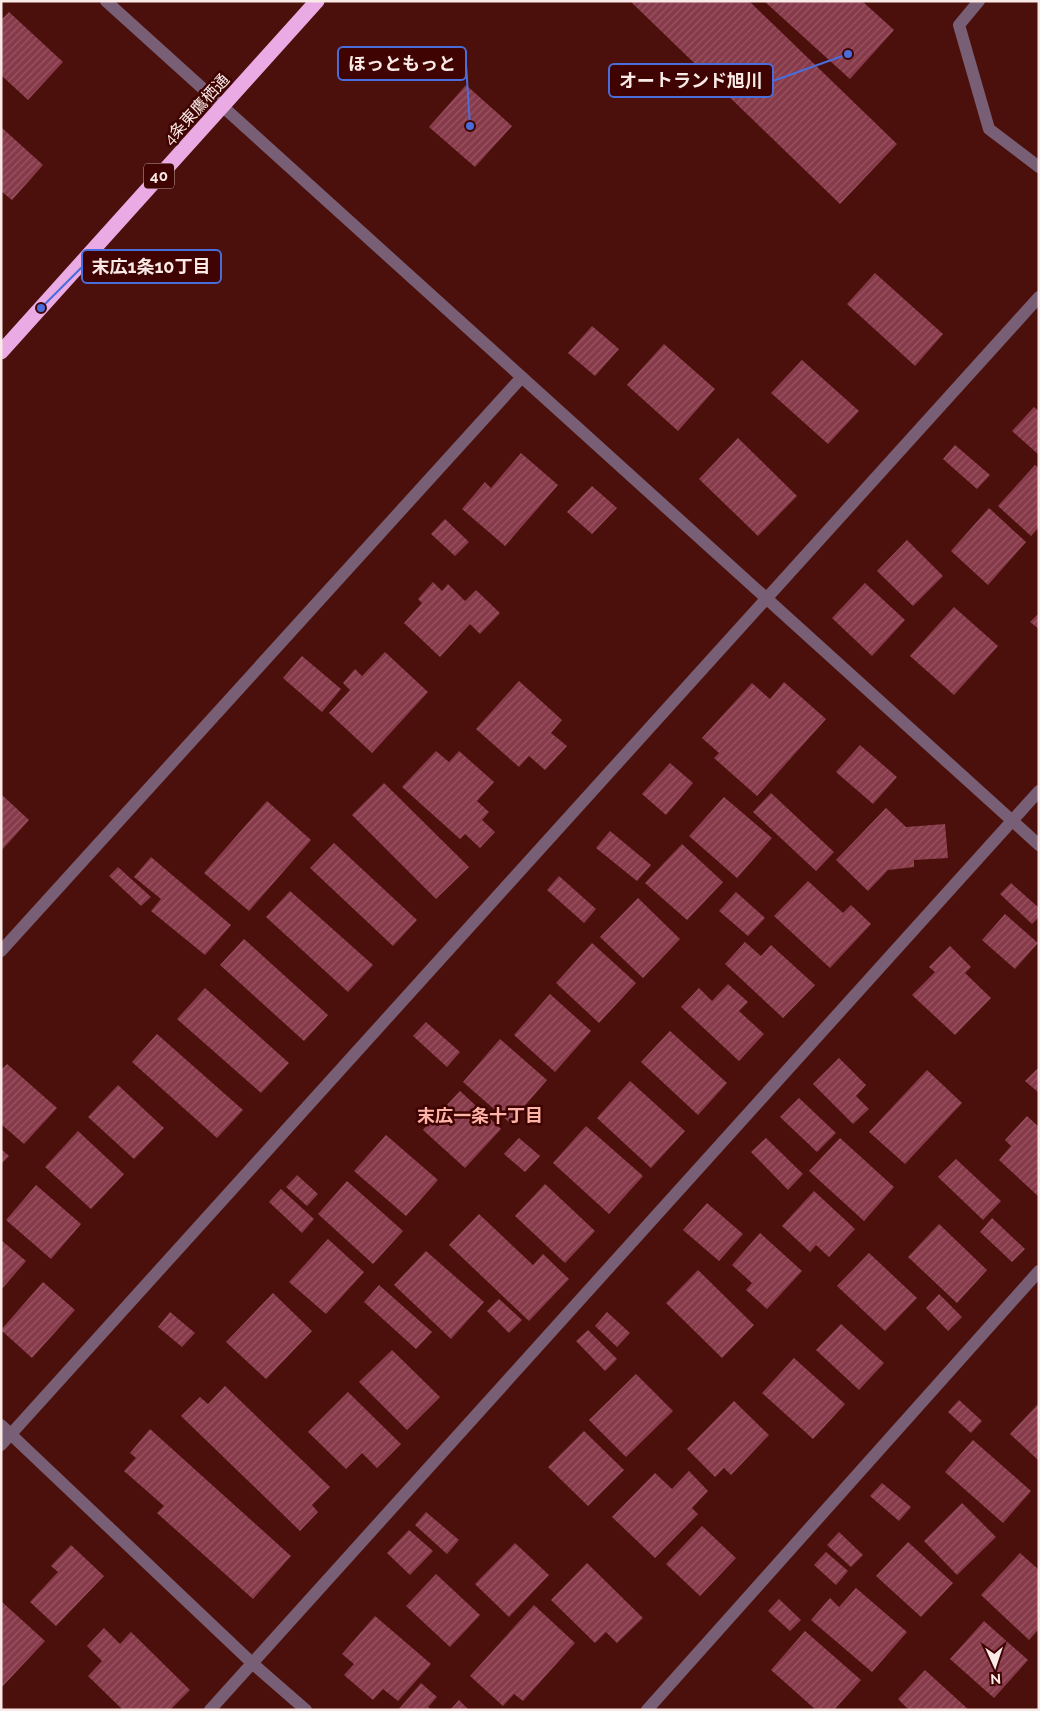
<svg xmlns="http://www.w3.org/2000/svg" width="1040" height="1711" font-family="Raleway,'Noto Sans JP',sans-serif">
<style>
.building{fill:url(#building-hatch)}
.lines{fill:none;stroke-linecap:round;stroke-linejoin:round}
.minor{stroke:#795f76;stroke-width:12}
.highway{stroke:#eaabe5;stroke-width:15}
.labels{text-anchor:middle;stroke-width:5;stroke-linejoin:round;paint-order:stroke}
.shield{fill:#3f0402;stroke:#c2a5a2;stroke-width:1}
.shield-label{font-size:15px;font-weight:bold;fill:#faeae7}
.street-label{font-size:16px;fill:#faeae7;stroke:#3f0402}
.neighbourhood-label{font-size:18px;font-weight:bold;fill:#fdb3a7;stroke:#3f0402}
.leader{fill:none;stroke:#496ddb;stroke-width:2}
.callout-dot{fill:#496ddb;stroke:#3f0402;stroke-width:2}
.callout{fill:#3f0402;stroke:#496ddb;stroke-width:2}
.callout-label{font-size:18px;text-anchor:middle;font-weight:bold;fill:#faeae7}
</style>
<defs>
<pattern id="building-hatch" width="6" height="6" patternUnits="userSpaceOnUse" patternTransform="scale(1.25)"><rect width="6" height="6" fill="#873a4a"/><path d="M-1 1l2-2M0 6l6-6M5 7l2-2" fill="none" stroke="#995764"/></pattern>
</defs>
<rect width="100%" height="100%" fill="#4b100b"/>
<path class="building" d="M630,1H749L897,144L840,204Z
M764,1H862L894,30L850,79Z
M9,12L63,62L28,100L1,75V20Z
M466,85L512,126L475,167L429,127Z
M1,127L43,165L12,200L1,191Z
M875,273L943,334L915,366L847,304Z
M592,326L619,349L595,376L568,353Z
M664,344L715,389L678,431L627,385Z
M802,360L859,411L828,444L771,393Z
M1034,407L1039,411V455L1012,431Z
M738,438L797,496L758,536L699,479Z
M955,445L990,475L977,489L943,459Z
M521,453L558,485L505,546L462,509L485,482L491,488Z
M1035,465L1039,468V527L1031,536L998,506Z
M592,486L617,508L592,534L567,512Z
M989,508L1026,542L988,585L951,551Z
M445,519L469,542L455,556L431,534Z
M907,540L943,576L913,606L877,571Z
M433,582L442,591L448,584L465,601L476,590L500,613L480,634L470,624L440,657L404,623L422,603L418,599Z
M865,583L905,620L872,656L832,618Z
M954,607L998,646L954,695L910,656Z
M1039,613V629L1030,622Z
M385,652L428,692L372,753L329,713L350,690L343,683L355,669L362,676Z
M302,656L341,689L322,712L283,678Z
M519,681L562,720L551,733L567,746L545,770L529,756L519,767L476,729Z
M784,682L826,719L757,796L714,758L719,753L702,738L752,683L770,699Z
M860,745L897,777L873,804L836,772Z
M436,751L449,762L459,751L494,782L477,801L489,812L482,820L495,832L480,848L465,834L460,839L402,787Z
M670,763L693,783L666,815L642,794Z
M384,783L469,867L436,899L352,815Z
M771,793L834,852L816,871L753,812Z
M1,794L29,820L1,851Z
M724,797L772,838L737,878L689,836Z
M267,801L311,840L249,911L204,873Z
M886,808L906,827L945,824L948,858L914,860V867L888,870L868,891L836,860Z
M610,831L651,865L637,881L596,848Z
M334,843L417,920L393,946L310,868Z
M682,844L723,882L687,920L645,883Z
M151,857L231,925L205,955L151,911L161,899L134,877Z
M118,867L151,897L141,906L109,876Z
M559,876L596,909L584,923L547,890Z
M808,881L843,913L851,905L871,924L830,968L774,916Z
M1011,883L1039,908V917L1032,924L1000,894Z
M290,891L373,965L348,992L266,917Z
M736,892L765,918L748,936L719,911Z
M638,898L680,939L643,978L600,937Z
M1005,914L1038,943L1015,969L982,940Z
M244,939L328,1015L304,1041L220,965Z
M745,942L761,956L771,945L815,985L783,1018L725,964Z
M592,943L636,983L599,1023L556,983Z
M950,946L971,967L965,973L991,998L955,1035L912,995L935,972L929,967Z
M728,984L748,1002L739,1011L764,1034L739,1061L681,1007L699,988L712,1001Z
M205,988L289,1063L261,1093L177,1019Z
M550,994L591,1031L555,1072L514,1035Z
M426,1022L460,1052L447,1067L413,1036Z
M670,1031L727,1083L698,1115L641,1062Z
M157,1034L243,1110L217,1138L132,1062Z
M500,1039L547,1080L510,1123L463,1082Z
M839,1058L866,1085L856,1096L869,1109L853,1124L813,1084Z
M7,1064L57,1108L24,1144L1,1124V1070Z
M1039,1067V1093L1025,1081Z
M927,1070L962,1103L905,1164L869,1132Z
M630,1081L685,1131L651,1168L597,1118Z
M118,1085L164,1128L134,1159L88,1117Z
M460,1091L501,1129L465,1168L423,1130Z
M799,1098L836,1133L817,1152L780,1117Z
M1027,1116L1039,1127V1197L999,1160L1011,1146L1005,1140Z
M586,1126L643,1176L609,1214L553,1163Z
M78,1131L124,1174L91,1209L45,1167Z
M386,1135L438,1180L406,1216L354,1171Z
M519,1138L540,1156L525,1172L504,1154Z
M766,1138L803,1174L788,1190L751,1152Z
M840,1138L894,1187L864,1221L809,1171Z
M1,1149L9,1156L1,1164Z
M956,1159L1001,1201L983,1220L938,1177Z
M297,1175L318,1194L307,1206L286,1187Z
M347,1181L403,1231L373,1264L318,1214Z
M545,1184L595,1231L565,1263L515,1216Z
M36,1185L81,1224L51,1259L6,1220Z
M281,1189L314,1219L302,1233L269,1202Z
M814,1191L855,1229L829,1257L816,1245L810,1252L782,1226Z
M707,1203L743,1234L719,1261L683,1230Z
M479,1214L533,1265L543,1254L569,1279L529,1321L449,1245Z
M992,1218L1025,1249L1012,1262L980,1232Z
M939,1224L987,1270L957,1303L908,1257Z
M760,1233L802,1271L767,1309L746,1290L752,1283L732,1265Z
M328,1239L364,1272L326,1314L289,1282Z
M1,1240L26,1261L1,1290Z
M426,1251L484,1302L451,1339L394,1285Z
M869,1253L917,1298L885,1331L837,1286Z
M698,1270L754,1325L722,1358L666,1303Z
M43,1282L75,1310L32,1358L1,1330Z
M379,1285L432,1332L416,1349L364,1302Z
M273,1293L312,1331L266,1379L226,1342Z
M939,1294L962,1317L948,1331L926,1308Z
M499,1299L522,1320L509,1333L487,1311Z
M170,1312L195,1333L182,1347L158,1327Z
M607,1312L630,1333L617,1347L595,1326Z
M841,1324L884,1363L859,1390L816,1350Z
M588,1330L617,1359L605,1371L576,1341Z
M392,1350L440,1397L407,1430L359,1382Z
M794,1358L845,1404L813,1439L762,1393Z
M636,1374L673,1411L626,1457L589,1420Z
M225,1386L330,1487L312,1505L318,1512L300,1531L181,1416L200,1397L208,1404Z
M348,1392L401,1444L377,1468L362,1453L346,1469L308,1432Z
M959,1400L982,1421L971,1433L948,1412Z
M734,1401L769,1435L731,1475L724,1468L715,1477L687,1449Z
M1039,1403V1461L1010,1434Z
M150,1429L291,1556L253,1599L157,1513L164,1506L124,1471L136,1458L130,1453Z
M584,1431L624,1470L588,1506L548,1467Z
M973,1440L1031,1491L1003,1523L945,1472Z
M689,1471L708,1491L692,1508L698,1514L655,1558L612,1517L655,1473L672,1489Z
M882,1483L911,1507L899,1521L870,1496Z
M962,1503L996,1537L957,1575L924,1541Z
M426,1512L459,1540L447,1554L415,1525Z
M702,1526L736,1558L700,1596L666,1564Z
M409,1530L433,1551L410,1575L387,1553Z
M839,1532L863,1555L851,1567L827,1545Z
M908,1542L953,1583L921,1617L876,1576Z
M515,1543L549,1575L509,1617L475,1584Z
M71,1545L104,1576L56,1626L30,1602L58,1572L51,1566Z
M826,1552L848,1571L836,1585L814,1565Z
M1020,1553L1039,1570V1629L1029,1640L981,1595Z
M587,1563L643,1618L617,1643L606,1632L595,1643L551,1600Z
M436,1574L480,1615L450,1647L406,1606Z
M856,1588L907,1632L872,1672L811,1620L830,1598L839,1607Z
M779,1599L801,1620L790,1631L768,1611Z
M1,1601L45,1641L1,1688Z
M534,1605L575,1643L523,1701L514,1694L503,1706L470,1676Z
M375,1616L431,1664L398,1701L383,1689L373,1700L344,1675L354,1664L342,1654Z
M984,1621L1028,1660L994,1698L950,1659Z
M104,1628L120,1644L131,1632L190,1690L170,1710H123L88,1676L102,1661L87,1646Z
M805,1631L861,1680L834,1710H816L771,1670Z
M925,1670L969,1710H909L898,1699Z
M421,1683L437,1697L428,1707L432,1710H398Z
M459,1700L469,1710H450Z"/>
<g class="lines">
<path class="minor" d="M106,1L1039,845
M979,1L959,25L989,129L1039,167
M1,951L522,377
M1,1425L252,1663L306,1710
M1,1445L1039,297
M210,1710L1039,791
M647,1710L1039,1271"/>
<path class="highway" d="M1,352L317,1"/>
</g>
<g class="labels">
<rect class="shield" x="144" y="163.5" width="30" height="25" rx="4"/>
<g class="shield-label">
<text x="159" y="181">40</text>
</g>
<g class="street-label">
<text transform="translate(196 109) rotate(-48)" y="6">4条東鷹栖通</text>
</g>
<g class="neighbourhood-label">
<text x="480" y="1122">末広一条十丁目</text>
</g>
</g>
<path class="leader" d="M470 126L466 64M848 54L773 81M41 308L82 267"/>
<g class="callout-dot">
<circle cx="470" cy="126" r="5"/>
<circle cx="848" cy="54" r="5"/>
<circle cx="41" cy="308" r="5"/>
</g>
<g class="callout">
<rect x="338" y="47" width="128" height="33" rx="5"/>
<rect x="609" y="64" width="164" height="33" rx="5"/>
<rect x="82" y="250" width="139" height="33" rx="5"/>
</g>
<g class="callout-label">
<text x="402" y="70">ほっともっと</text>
<text x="691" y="87">オートランド旭川</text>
<text x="151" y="273">末広1条10丁目</text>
</g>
<rect width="1040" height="1711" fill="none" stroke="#faeae7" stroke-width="5"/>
<g transform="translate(995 1666) rotate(177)" stroke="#3f0402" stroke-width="4" paint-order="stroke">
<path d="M0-4L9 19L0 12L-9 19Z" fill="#faeae7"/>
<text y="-8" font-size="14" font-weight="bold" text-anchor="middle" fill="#faeae7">N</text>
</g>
</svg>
